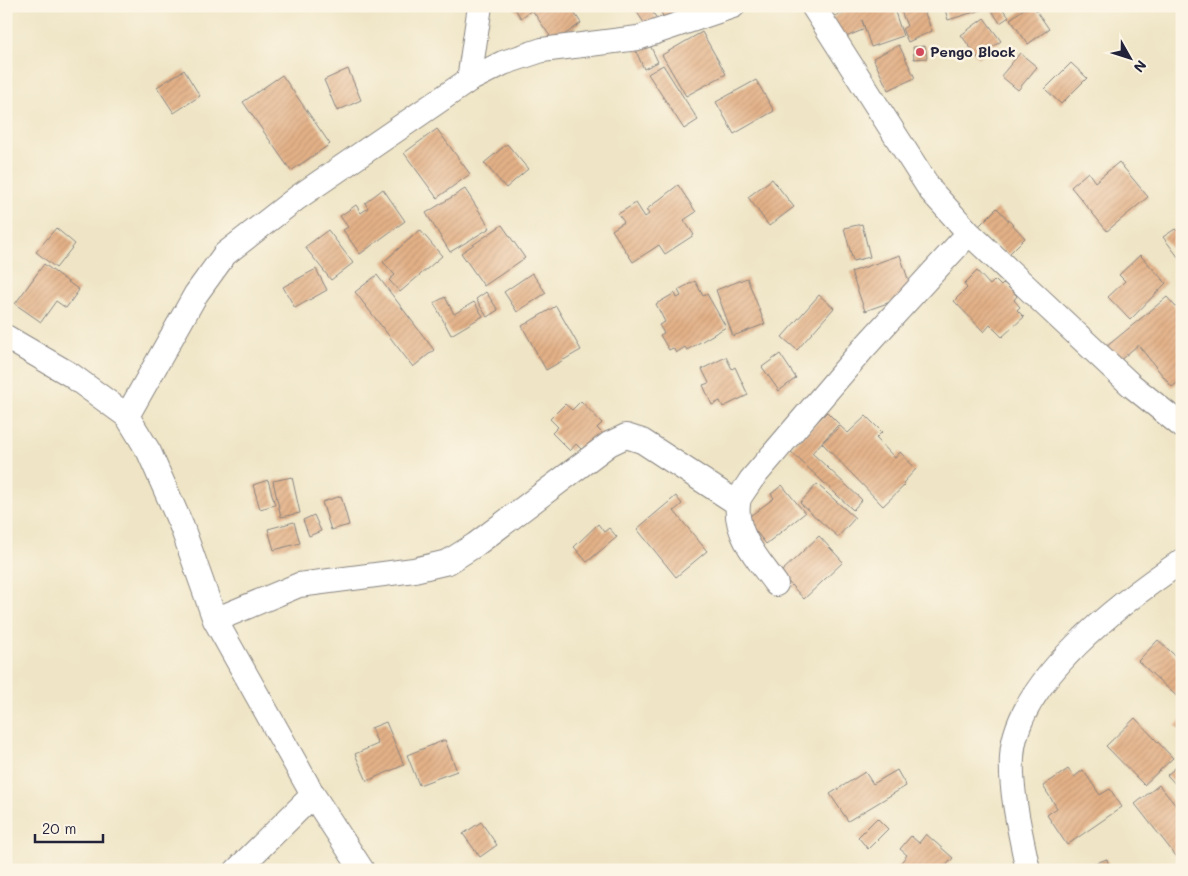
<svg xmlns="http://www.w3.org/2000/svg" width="1188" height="876" font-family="Mali,sans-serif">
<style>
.building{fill:url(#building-hatch)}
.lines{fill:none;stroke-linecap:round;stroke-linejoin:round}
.street-casing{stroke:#888480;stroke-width:26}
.street{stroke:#fff;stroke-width:24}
.poi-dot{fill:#d1495b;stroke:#fcf5e5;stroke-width:2}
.labels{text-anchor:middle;stroke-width:5;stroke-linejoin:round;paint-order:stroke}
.poi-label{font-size:14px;font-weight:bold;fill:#22223b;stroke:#fcf5e5;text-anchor:start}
</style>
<defs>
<pattern id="building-hatch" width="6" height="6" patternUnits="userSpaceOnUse" patternTransform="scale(1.25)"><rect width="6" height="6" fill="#e3b187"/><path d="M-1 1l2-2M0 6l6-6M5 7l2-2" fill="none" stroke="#c29875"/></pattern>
</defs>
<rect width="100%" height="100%" fill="#fcf5e5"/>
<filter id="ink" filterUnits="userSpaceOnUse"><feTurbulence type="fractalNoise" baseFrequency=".02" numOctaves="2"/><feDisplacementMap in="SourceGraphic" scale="10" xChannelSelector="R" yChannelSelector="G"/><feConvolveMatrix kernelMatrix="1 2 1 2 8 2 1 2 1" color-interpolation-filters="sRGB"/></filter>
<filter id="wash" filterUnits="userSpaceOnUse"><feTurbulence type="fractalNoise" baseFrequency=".0096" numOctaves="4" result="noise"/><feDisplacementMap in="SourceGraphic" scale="20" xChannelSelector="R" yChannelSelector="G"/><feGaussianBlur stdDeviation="1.12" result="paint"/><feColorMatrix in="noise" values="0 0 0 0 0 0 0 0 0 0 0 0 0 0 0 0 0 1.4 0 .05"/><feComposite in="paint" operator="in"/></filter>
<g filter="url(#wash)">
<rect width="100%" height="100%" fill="#efe5c6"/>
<g id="blocks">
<path class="building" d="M513,6H570L581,23L554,42L532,10L521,18Z
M638,6H649L657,19L646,26L635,9Z
M659,6H696L666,25Z
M843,6H893L903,36L871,47L862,20L865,29L841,39L832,17L845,12Z
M899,6H922L932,31L908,42L902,29L907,26Z
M944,6H980L981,10L948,20Z
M1000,6L1009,17L1000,23L992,11Z
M1028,6H1033L1049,29L1028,44L1010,19Z
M984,18L1001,41L978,58L961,35Z
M702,32L726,74L686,96L662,55Z
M649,43L658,62L644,69L635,49Z
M899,45L915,78L888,90L873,58Z
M925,46L927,58L914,59L913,47Z
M1020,53L1037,67L1018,90L1001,76Z
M1071,63L1087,78L1061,104L1045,89Z
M663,65L698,120L684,129L648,74Z
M348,69L361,100L337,111L324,80Z
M184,70L200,96L174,113L157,87Z
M282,75L330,144L291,171L243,102Z
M756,80L774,111L734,134L716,102Z
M437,129L470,174L437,198L404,153Z
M507,144L528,169L506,188L484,163Z
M1119,162L1148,197L1107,231L1071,187L1088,172L1095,182Z
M772,179L794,207L769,226L748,197Z
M678,185L696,212L684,220L694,235L665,254L659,245L633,262L612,230L624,222L618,214L636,203L645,217L649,214L646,210Z
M383,189L405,221L360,254L343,230L348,227L340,216L356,205L361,213L368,208L365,203Z
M465,189L490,228L450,252L426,213Z
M997,208L1025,238L1008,255L979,226Z
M862,224L870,257L853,261L844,228Z
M502,225L525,258L484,286L461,253Z
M56,228L75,244L56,268L36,252Z
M1182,228V262L1163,237L1175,229L1177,231Z
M328,230L353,263L331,280L305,247Z
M420,230L442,256L400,292L389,280L395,275L383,262Z
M900,255L913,294L865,311L851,272Z
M1140,255L1166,283L1130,320L1108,297L1125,281L1119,275Z
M44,264L79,290L66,308L56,301L41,322L15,304Z
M316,269L327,290L295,308L283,287Z
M977,271L990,285L995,280L1001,286L1004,283L1017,296L1014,300L1020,307L1017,310L1024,317L1002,337L990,325L984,332L954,301L967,288L964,284Z
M532,273L546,293L517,312L504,292Z
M377,275L434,350L413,367L355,292Z
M747,278L765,324L733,336L716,290Z
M695,281L703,296L707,294L726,327L687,350L685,347L676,353L673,348L669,350L660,335L664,333L659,325L665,322L656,304L675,293L677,298L681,296L678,290Z
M486,292L498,310L487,317L476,299Z
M819,295L834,308L797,350L782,337Z
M445,297L454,314L474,302L483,316L451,335L434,303Z
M1167,297L1182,314V379L1172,387L1138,345L1118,362L1106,347Z
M556,306L581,350L546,370L522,326Z
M780,354L796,378L779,391L762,367Z
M726,357L732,369L735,367L748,395L723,407L720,401L712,405L703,385L709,383L702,369Z
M581,401L602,423L597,428L604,435L586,454L576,444L570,451L552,433L558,427L550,419L565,404L572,410Z
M827,412L839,424L812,453L862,500L853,510L789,450Z
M866,416L882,432L876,438L895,458L900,452L916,469L903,483L905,485L883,506L822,443L840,426L848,433Z
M292,477L300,513L281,517L273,481Z
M268,480L275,505L260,509L253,485Z
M817,484L855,518L838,537L800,503Z
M782,485L805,513L766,544L746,519L774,498L771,494Z
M341,496L349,525L331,530L322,502Z
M676,496L682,504L674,511L707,551L676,577L637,529Z
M314,515L321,531L309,536L303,520Z
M294,522L300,543L274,550L268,529Z
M598,524L604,532L609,528L617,537L587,562L574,547Z
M819,536L843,562L804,599L780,573Z
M1158,640L1182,662V701L1138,661Z
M1135,718L1173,758L1144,785L1106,746Z
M1182,719V732L1175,726Z
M386,722L404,765L367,781L355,754L378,744L371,728Z
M445,740L457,771L419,785L407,755Z
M1182,762V791L1167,775Z
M1068,769L1074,777L1083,770L1100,795L1110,789L1122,807L1067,845L1047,815L1057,808L1043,786Z
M897,770L906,786L848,821L830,794L865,772L873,784Z
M1159,785L1182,813V859L1180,861L1135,804Z
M877,818L888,829L868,849L858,837Z
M481,822L497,845L480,857L463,834Z
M926,834L953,858L942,870H895L907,855L900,849L911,836L919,843Z
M1107,859L1110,870H1086L1084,867Z"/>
</g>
</g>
<g filter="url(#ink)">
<use href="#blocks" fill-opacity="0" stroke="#888480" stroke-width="1"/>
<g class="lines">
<g class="street-casing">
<path id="street" d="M813,6L931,191L969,233L1131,385L1182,426
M469,80L480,6
M6,337L71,375L127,416L149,452L182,527L215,620L313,795L362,870
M127,416L196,294L225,254L297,198L469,80L503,63L542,50L638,38L733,6
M776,584C760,562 734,534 738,504C738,497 747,487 751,480L862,350L969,233
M215,620L299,585L414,570L448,562L475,545L609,444L626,436L642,441L737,503
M237,870L313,795
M1028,870C1021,836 1010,791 1012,757C1015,681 1124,600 1182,561"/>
</g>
<use href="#street" class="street"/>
</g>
</g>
<circle class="poi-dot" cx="920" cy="52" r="5"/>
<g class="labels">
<g class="poi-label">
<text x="930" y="57">Pengo Block</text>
</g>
</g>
<rect width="1188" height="876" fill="none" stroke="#fcf5e5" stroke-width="25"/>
<g transform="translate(1130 58) rotate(129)" stroke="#fcf5e5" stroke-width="4" paint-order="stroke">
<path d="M0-4L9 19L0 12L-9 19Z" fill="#22223b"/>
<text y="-8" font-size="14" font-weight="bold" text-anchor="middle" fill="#22223b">N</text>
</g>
<path d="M35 834v8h68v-8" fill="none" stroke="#22223b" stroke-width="2.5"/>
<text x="42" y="834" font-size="15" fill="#22223b" stroke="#fcf5e5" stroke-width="4" paint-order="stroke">20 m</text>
</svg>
